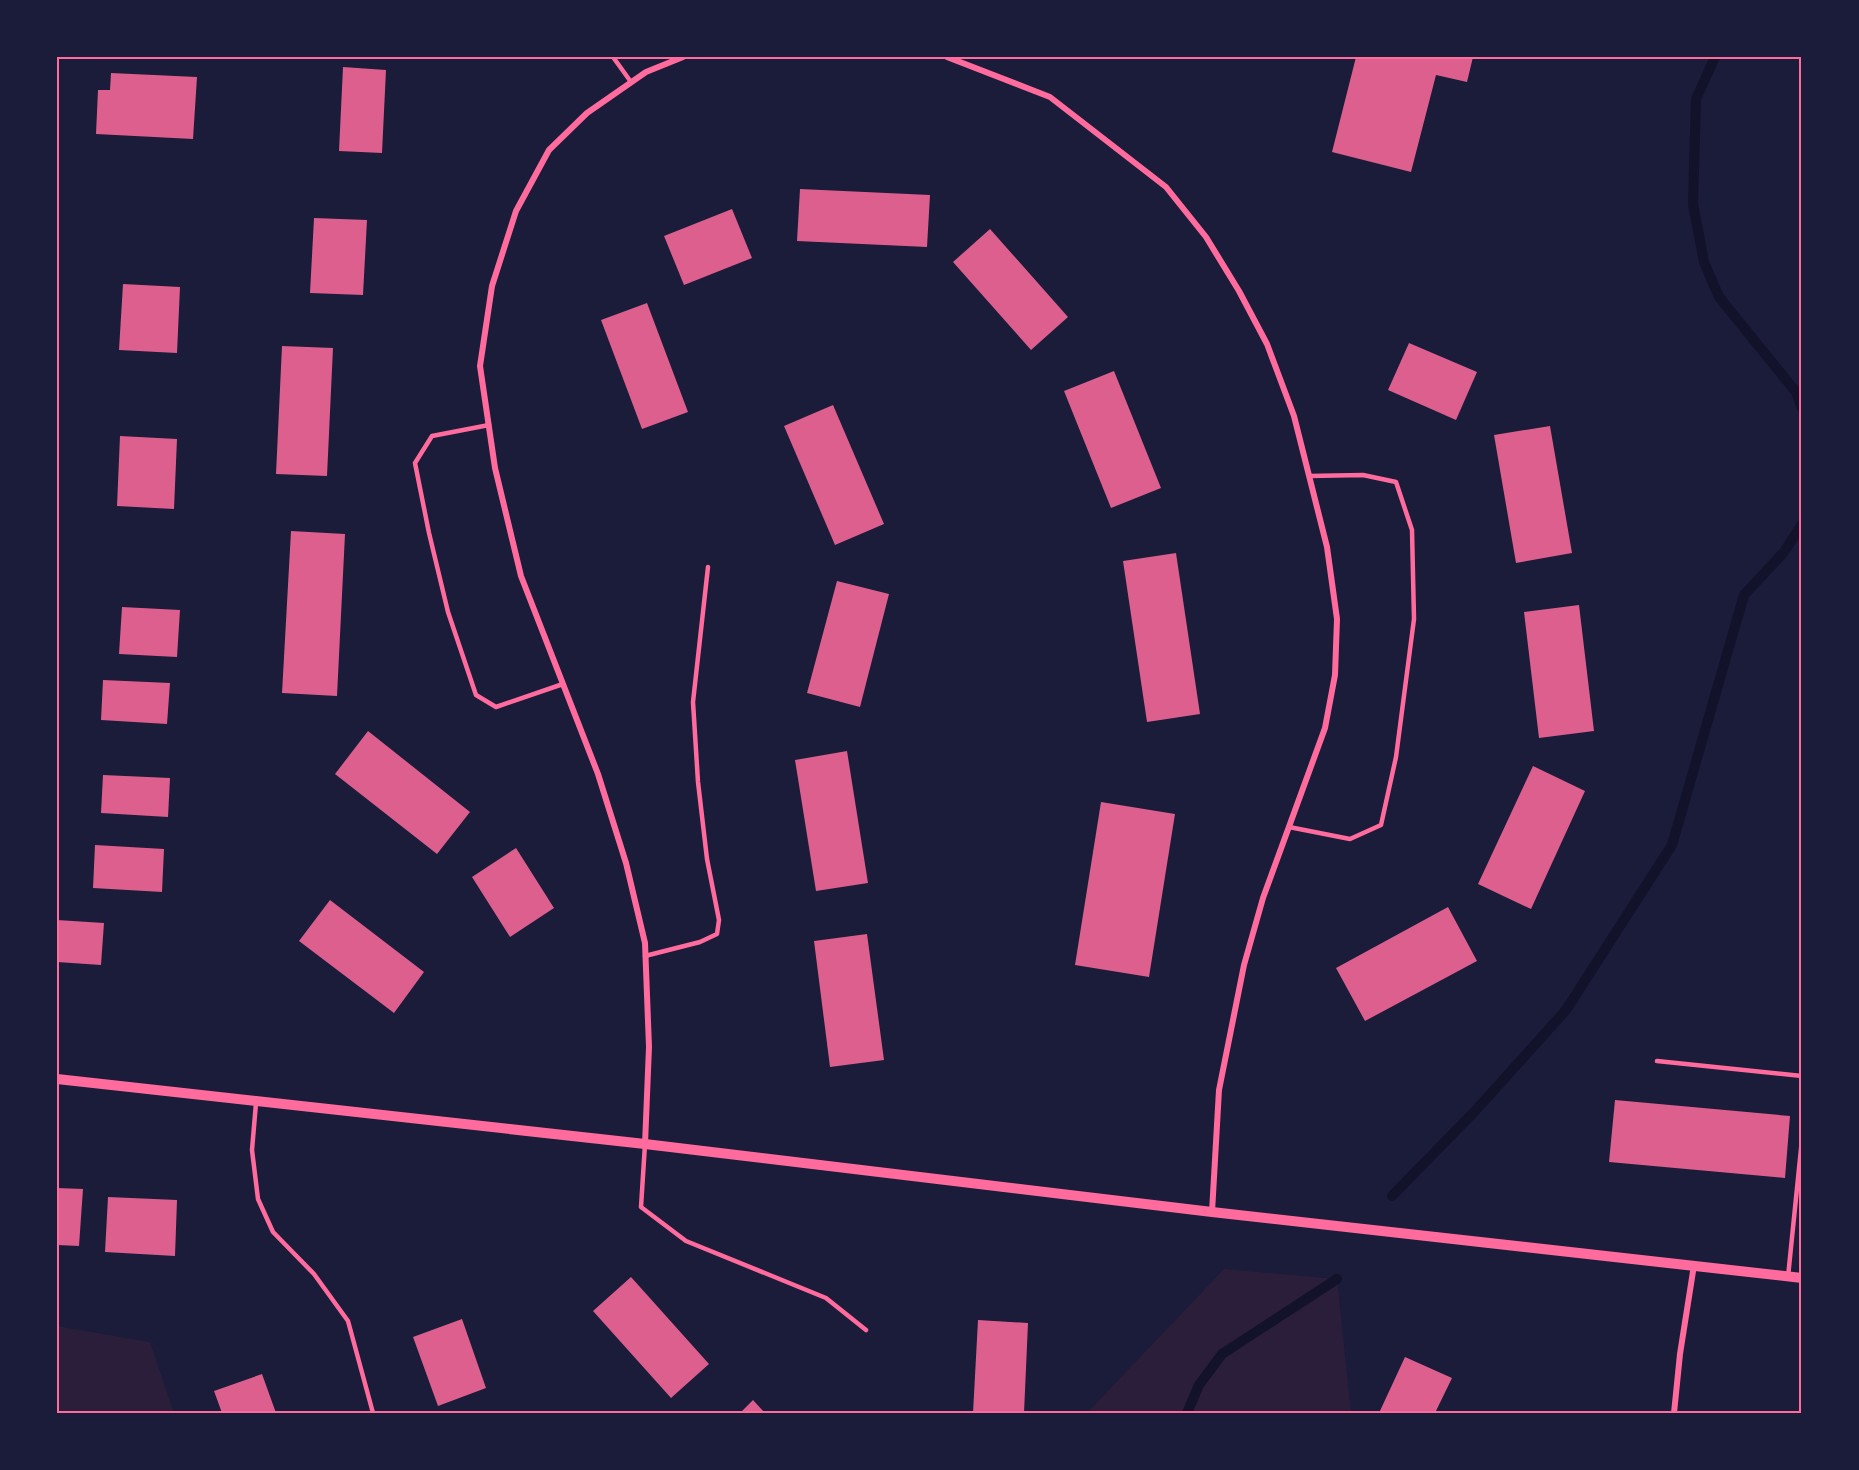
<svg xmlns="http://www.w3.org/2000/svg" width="1859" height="1470" font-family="'Noto Sans',sans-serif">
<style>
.green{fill:#2a1e3b}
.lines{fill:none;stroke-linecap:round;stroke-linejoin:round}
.stream{stroke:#12122b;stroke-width:10}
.building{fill:#dd5f8e}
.service{stroke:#ff6b9d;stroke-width:4.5}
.minor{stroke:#ff6b9d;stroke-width:6}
.tertiary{stroke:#ff6b9d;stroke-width:10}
.neatline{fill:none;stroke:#ff6b9d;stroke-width:2}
</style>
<rect width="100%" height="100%" fill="#1b1b3a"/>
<path class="green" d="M1224,1269L1337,1279L1351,1413H1087Z
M57,1326L150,1342L174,1413H57Z"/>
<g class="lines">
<path class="stream" d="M1715,57L1696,99L1693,204L1704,262L1719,297L1796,392L1802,408
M1392,1196L1476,1110L1566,1010L1672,845L1744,595L1784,552L1802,524
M1187,1413L1199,1385L1222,1354L1337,1279"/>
</g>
<path class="building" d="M1356,57H1473L1467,82L1436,75L1411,172L1332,152Z
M343,67L386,70L382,153L339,151Z
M111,73L197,77L193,139L96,134L98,90H110Z
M800,189L930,195L927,247L797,241Z
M732,209L752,258L684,285L664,236Z
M314,218L367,220L363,295L310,293Z
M990,229L1068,317L1031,350L953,262Z
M123,284L180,287L177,353L119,350Z
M647,303L688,412L642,429L601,320Z
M1409,343L1477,372L1456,420L1388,390Z
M282,346L333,348L327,476L276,474Z
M1114,371L1161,488L1111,508L1064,391Z
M833,405L884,524L835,545L784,426Z
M1550,426L1572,553L1516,563L1494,435Z
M120,436L177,439L174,509L117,506Z
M291,531L345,534L337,696L282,693Z
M1176,553L1200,714L1147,722L1123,561Z
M837,581L889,594L860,707L807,693Z
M1579,605L1594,731L1539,738L1524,612Z
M122,607L180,610L177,657L119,654Z
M103,680L170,683L167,724L101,720Z
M368,731L470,812L437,854L335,774Z
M847,751L868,883L816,891L795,760Z
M1533,766L1585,791L1531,909L1478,884Z
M103,775L170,778L168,817L101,813Z
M1101,802L1175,814L1149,977L1075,965Z
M95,845L164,849L162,892L93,888Z
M516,848L554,908L510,937L472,877Z
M330,900L424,972L394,1013L299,941Z
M1448,907L1477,961L1365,1021L1336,968Z
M57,920L104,923L101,965L57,962Z
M867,934L884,1060L830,1067L814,941Z
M1615,1100L1790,1116L1785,1178L1609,1162Z
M57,1188L83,1189L79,1246L57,1245Z
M108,1197L177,1200L175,1256L105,1252Z
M631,1277L709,1364L671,1398L593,1311Z
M462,1319L486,1388L438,1406L413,1337Z
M978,1320L1028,1323L1024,1413H973Z
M1405,1357L1452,1378L1435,1413H1379Z
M262,1374L276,1413H222L214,1391Z
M753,1400L765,1413H740Z"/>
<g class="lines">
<path class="service" d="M613,57L631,82
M489,425L432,436L415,463L429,533L448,612L476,695L496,707L563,684
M1289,827L1350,839L1381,825L1396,757L1414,619L1412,530L1396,482L1363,475L1309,476
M645,956L700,942L717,934L719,920L707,859L698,782L693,702L708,567
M1657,1061L1802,1076
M256,1103L252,1150L258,1199L273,1232L314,1274L348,1321L373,1413
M645,1144L641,1207L686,1241L826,1298L866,1330
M1788,1277L1802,1139"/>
<path class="minor" d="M947,57L1050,97L1166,187L1206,237L1239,291L1267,344L1294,416L1327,547L1337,619L1335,675L1325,728L1263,898L1244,965L1219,1090L1212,1212
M645,1144L649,1047L645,943L626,863L598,774L521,576L495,468L480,366L492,286L516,211L549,150L587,113L646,72L683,57
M1674,1413L1680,1354L1694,1265"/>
<path class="tertiary" d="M57,1079L645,1144L1212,1212L1802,1278"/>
</g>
<rect width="1859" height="1470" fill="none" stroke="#1b1b3a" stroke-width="117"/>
<rect x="58" y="58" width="1742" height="1354" class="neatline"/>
</svg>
